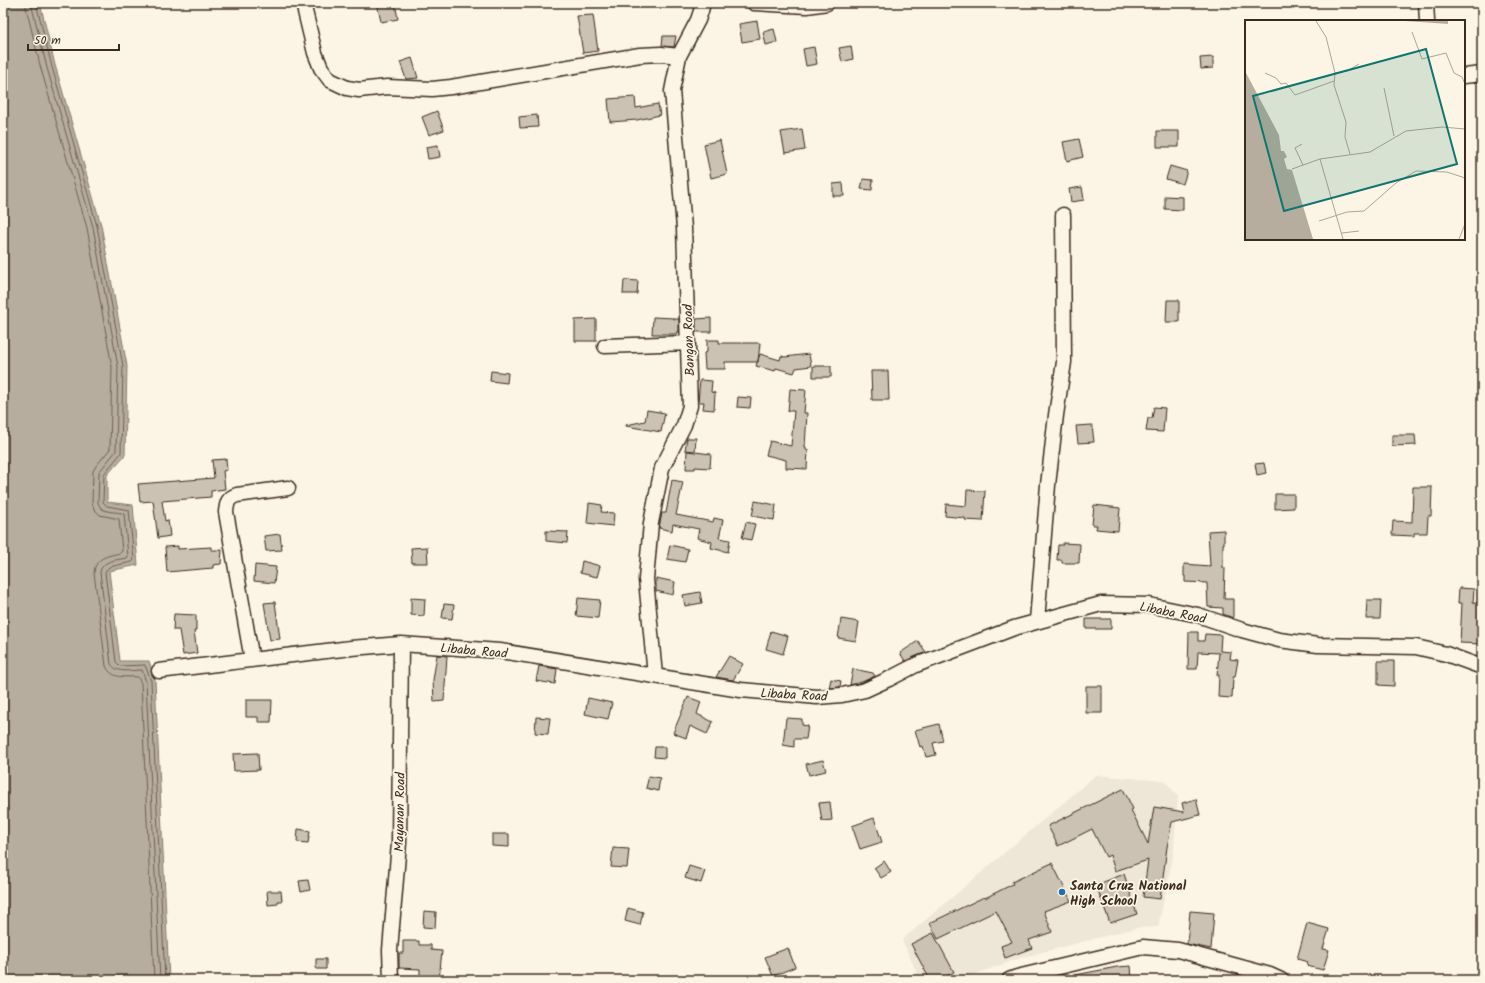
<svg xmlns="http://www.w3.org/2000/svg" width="1485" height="983" font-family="Kalam,sans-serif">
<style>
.built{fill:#eee6d6}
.water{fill:#b7ad9e;stroke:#85796b}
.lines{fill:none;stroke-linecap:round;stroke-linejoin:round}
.shore{stroke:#6d5e51;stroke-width:1}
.building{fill:#ccc2b3;stroke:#3b2a1e}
.street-casing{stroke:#3b2a1e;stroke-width:17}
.street{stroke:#fcf5e5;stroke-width:14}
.poi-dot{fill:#1f6fb2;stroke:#fcf5e5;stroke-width:1.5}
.labels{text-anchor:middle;stroke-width:3.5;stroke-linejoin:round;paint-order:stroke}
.street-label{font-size:13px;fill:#3b2a1e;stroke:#fcf5e5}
.poi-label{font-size:13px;font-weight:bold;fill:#3b2a1e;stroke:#fcf5e5;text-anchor:start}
.inset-road{fill:none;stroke:#afa495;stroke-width:1}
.view{fill:#0f766e;fill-opacity:0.15;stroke:#0f766e;stroke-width:2}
.inset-edge{fill:none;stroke:#3b2a1e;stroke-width:2}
</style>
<rect width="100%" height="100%" fill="#fcf5e5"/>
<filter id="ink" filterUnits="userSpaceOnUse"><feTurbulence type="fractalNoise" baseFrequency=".025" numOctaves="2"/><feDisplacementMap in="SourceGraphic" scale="8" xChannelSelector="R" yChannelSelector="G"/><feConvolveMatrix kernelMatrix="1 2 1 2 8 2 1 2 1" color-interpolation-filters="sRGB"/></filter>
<g filter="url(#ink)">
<path class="built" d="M1096,775L1165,781L1178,796L1173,857L1158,927L1136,928L1020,958L959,980H920L902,940Z"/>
<path class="water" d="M3,3H40L55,65L101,225L127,366L125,455L107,475V502L133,505L138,565L109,571L120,661H149L155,680L169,980H3Z"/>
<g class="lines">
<path class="shore" d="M25,3L41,69L87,228L112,367L110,449L96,466L93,471L92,503L94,509L100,515L119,519L122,551L120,553C108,556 95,557 94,573L106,666C112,680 125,676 138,677L141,683L154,980
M31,3L47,68L93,227L118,367L116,451L99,472L98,502C101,515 115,510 124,514L128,556L127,558C117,560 102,560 100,572L111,664C117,674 132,670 142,670L146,682L160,980
M36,3L52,67L97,226L123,366L121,453L104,474L103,502L107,506L129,510L134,560L132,562L109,567L105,572L116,662L120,666L145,665L151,681L165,980"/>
</g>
<path class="building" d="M377,3H395L398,19L381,22Z
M593,15L598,51L583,53L577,16Z
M757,21L760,39L742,42L739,24Z
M774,29L777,42L766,45L763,32Z
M663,36H676L674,47L662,46Z
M851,46L853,59L842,62L839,48Z
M814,47L817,64L806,66L803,49Z
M1213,57V68L1201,69L1200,58Z
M412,58L418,78L406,79L400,62Z
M635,97L636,108L658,104L660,115L637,120L610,122L608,99Z
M437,111L444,130L429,135L422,117Z
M537,115L538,127L520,128L519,117Z
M802,129L805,150L785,153L781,132Z
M1157,131H1179V147H1157Z
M1079,139L1083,157L1067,161L1063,142Z
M720,140L727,174L711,178L704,144Z
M438,145L440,157L428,159L426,147Z
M1170,166L1187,171L1183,184L1166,179Z
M863,179L873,180L872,190L861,189Z
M843,183L844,196H833V184Z
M1082,187L1084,200L1071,202L1069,189Z
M1165,196L1183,197V210L1165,209Z
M624,280L638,281L637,294H623Z
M1167,300H1179V322H1166Z
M653,317L674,318V319H679V332H677V334H652Z
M711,318V332H696V319Z
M596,319V341H575V320Z
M707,340H719V343H760L758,362H725V369H705L704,353L707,352Z
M760,354L780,360L781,356L785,357L809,354L811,366L796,368L794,373L776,368L775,371L756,366Z
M813,366H831V377H813Z
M491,371L508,373L507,383L490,381Z
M871,371H888L889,400H872Z
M700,380L712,381L711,392L715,393L714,410L703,409L704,402H698Z
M790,389L806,390L804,413H807L805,447H806V450H808L807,469L786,468V460L766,455L770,441L791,446L794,411H788Z
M738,397L751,398L750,408L737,407Z
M1154,407L1165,408L1163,432L1146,431L1148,418H1152Z
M647,410L665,413L661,432L626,426V425L645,421Z
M1092,425L1094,442L1078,443L1076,426Z
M1392,435H1415L1416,445L1392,446Z
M687,438H696L695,451L685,450Z
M687,451L711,454L710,468L695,467V469H686Z
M226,459L227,470L223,471L225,489L211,491V497L162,501L165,521L168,520L170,536L158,538L153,501L140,502L138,484L214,478L212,460Z
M1264,463L1266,473L1257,475L1255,464Z
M672,480L683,482L676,515L713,522L714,518L723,520L719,538L730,540L728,552L711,548L712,542L697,538L699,529L673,524L672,531L659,528L662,513H666Z
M1413,487H1432L1431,516H1428L1427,533H1414V536L1392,535L1393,521L1412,522Z
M967,490L985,491L983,521L965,520V518L945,516L946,504L966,506Z
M1275,494H1294V508L1275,509Z
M755,501L776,505L774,520L752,516Z
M589,503L602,505L601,512L614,513L613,526L587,523Z
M1094,505L1120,508L1118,531L1096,529L1097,525H1092Z
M746,522L755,524L751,540L742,538Z
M1224,530V544H1223V568H1225L1224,599H1233V618L1223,614V608L1208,607L1207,583L1185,582V576H1184V564L1210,566L1208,531Z
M546,531L568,532L567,543L546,541Z
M280,534L282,550L266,551L264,536Z
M1063,543L1080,544L1079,563H1062V560H1057L1058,545H1063Z
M670,545L688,549L685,562L667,559Z
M178,546V549L211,547V550H222L221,564L213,565V568L167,572L165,547Z
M427,547L428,563H412L411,548Z
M582,561L600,566L597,577L580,573Z
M255,565L276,567L274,583L254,581Z
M656,578L675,582L673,595L656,591Z
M1459,588L1474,589L1473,602L1482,603V644L1460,643L1462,603H1458Z
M700,592L702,603L685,606L683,595Z
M411,598L425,599L424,616L411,615Z
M578,598L600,600L598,618L576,616Z
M1367,600H1381L1380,619H1366Z
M275,602L280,639L270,640L264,603Z
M444,604L454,605L452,619L442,618Z
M174,614L196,615V631H194L197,653L183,655L179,630H173Z
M841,619L859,622L856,641L838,638Z
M1086,619H1111V629H1086Z
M771,631L788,636L783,654L766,649Z
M1189,632H1198V641H1204L1205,634L1221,635L1220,651L1231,652L1230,659L1238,660L1235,677H1233L1232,698L1218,697L1219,675H1217L1219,653L1198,652L1197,669H1188Z
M918,641L926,652L905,661L900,653Z
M437,655L447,656L444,701L434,702L433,680Z
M729,656L743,664L733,680L716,677Z
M1378,661H1394V686L1378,685Z
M539,666L557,669L555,684L536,681Z
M853,669L873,673L875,676L862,682L850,685Z
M831,679L841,681L840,687L829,688Z
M1086,686H1102V713H1086Z
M688,697L701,702L697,714L713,722L707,734L690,726L686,738L673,733Z
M588,698L612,703L608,719L585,714Z
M246,700H272L271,722H258V717H246Z
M536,717L550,718L548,734L535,733Z
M786,718L802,719V725L808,726L806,739H794V747L783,745Z
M939,724L943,741L933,743L936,755L926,757L923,746L920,747L915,730Z
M655,747H665V758L654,757Z
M258,753L259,770L234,771L233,754Z
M823,760L826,771L809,775L806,764Z
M649,776L660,778L658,791L646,788Z
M1123,789L1133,809L1131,810L1148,844L1154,807L1184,812L1182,803L1196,799L1200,815L1172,822L1167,847L1160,899L1143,897L1148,860L1115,871L1110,855L1106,857L1092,829L1058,846L1048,826Z
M830,802L832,820L822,821L819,803Z
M874,818L882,842L860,849L852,826Z
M298,829L310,831L308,843L297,842Z
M492,834H509V847L492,846Z
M613,848L629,849L627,868L611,867Z
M884,861L891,872L881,878L874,868Z
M1052,863L1071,901L1044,911L1052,932L1029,940L1032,948L1005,958L1001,946L1012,942L996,911L938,939L930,923L984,897L985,898L1013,884L1012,882Z
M689,866L705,871L701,883L685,878Z
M1124,874L1137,914L1110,923L1096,885Z
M308,880L310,890L301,892L299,881Z
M267,891H281L282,901H278V904L268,905Z
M628,908L643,912L640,925L625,921Z
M424,911L436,912L435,928L423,927Z
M1190,911L1214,913L1211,949L1187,944Z
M1307,923L1329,929L1323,949L1329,950L1323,970L1307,966L1308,962L1297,959Z
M933,933L954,972L939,980H930L911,944Z
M403,941H419V945H431V950L442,951L439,980L420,979V969L399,968V953H403Z
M788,948L795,967L773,976L765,957Z
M316,959H326V969H316Z
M1131,966L1132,980H1075V975L1117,967Z"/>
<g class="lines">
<g class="street-casing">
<path id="street" d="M303,3L315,53L321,68L330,80L347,88L359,90L387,87L432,89L451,87L640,55L661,54L679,56
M754,3L807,6L827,3
M1426,3L1427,21
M1464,76L1482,74
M605,346L688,343
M1037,621L1048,485L1056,415L1064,362L1063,215
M252,660L226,512C227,502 228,498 237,495L288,488
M159,671L351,648L401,644L500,651L741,690L817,697L842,695L865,690L889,679L916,665L1014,628L1101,604L1149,605L1198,615L1242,630L1279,640L1318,645L1416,647L1446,654L1482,667
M655,676L646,579L651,523L662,468L684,425L690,406L684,228L672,91L679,56L698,20L701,11L703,3
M391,980L390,950L399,843L401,644
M1009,980L1017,977L1143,947L1178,950L1270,975L1281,980"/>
</g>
<use href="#street" class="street"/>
</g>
</g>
<circle class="poi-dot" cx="1062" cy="892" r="4"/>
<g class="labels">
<g class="street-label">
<text transform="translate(688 340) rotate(-92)" y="5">Bangan Road</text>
<text transform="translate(1173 612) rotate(11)" y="5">Libaba Road</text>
<text transform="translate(474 650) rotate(5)" y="5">Libaba Road</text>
<text transform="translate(794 694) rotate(3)" y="5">Libaba Road</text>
<text transform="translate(399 812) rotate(-89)" y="5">Mayanan Road</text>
</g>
<g class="poi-label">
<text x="1070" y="890">Santa Cruz National<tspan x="1070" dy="15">High School</tspan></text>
</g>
</g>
<g transform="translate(1245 20)">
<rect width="220" height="220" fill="#fcf5e5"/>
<path d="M160,1H203V4ZM0,51L34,115L36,131H39L42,137L39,139L42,149L47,150L68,219H0Z" fill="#b7ad9e"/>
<path class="inset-road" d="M71,1L81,17L90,53L89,65L101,102L100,117L105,134M167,12L177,39L201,33L209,53L217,57L220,64M20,53L31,58L36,64L41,63L50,75L89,61M90,53L102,51L114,44M139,68L149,116M57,124L50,128L58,145M75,139L98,219M47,149L75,139L125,132L161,111L197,107L220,109M74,201L102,192L119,191L151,163L171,151L202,152L220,158M97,213L114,211M214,219L220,204"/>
<path class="view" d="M181,29L212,144L39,191L8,76Z"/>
<rect width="220" height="220" class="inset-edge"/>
</g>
<rect width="1485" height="983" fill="none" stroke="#fcf5e5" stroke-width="16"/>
<rect x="8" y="8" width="1469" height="967" fill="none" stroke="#3b2a1e" stroke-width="1.5" filter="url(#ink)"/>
<path d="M28 44v6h91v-6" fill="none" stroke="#3b2a1e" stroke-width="2"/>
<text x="34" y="44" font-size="12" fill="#3b2a1e" stroke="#fcf5e5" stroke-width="3" paint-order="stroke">50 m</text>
</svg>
